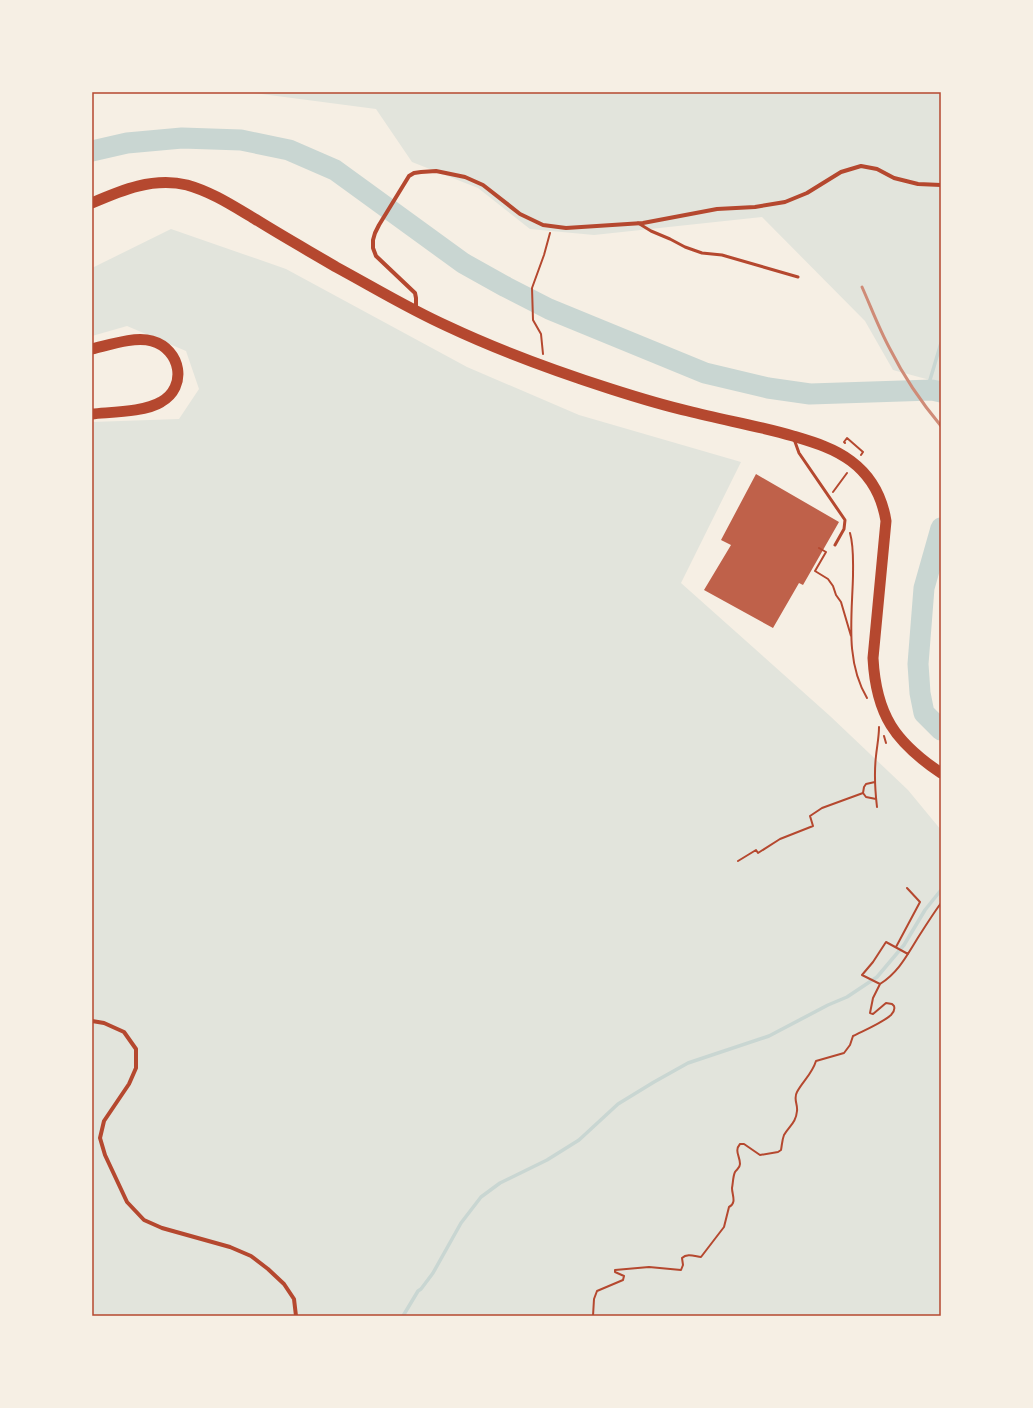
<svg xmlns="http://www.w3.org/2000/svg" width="1033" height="1408" font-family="Jost,sans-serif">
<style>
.green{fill:#e2e4dc}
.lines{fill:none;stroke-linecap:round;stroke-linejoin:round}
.stream{stroke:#c9d6d2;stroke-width:3.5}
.river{stroke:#c9d6d2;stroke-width:21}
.building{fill:#bf614a}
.path{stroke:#b5482f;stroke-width:2}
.service{stroke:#b5482f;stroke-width:3}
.minor{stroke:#b5482f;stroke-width:4}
.trunk{stroke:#b5482f;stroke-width:11}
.rail{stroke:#cf8b77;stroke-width:3}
.neatline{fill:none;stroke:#b5482f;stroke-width:1.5}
</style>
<rect width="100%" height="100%" fill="#f6efe4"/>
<path class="green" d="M246,92H941V383L893,370L865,321L762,217L594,235L530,229L478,188L412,162L376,109Z
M171,229L286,269L467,367L579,415L741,462L681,583L830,716L908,790L941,830V1316H92V422L179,419L199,389L186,351L127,326L92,336V268Z"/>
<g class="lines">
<path class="stream" d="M927,390L941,343
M403,1316L418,1291L421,1289L433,1273L461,1223L481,1197L500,1183L547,1160L579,1140L618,1104L654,1082L688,1063L769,1036L828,1005L847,997L877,977L904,945L925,910L941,890"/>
<path class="river" d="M92,151L127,143L182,138L241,140L289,150L335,170L463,263L506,287L549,309L705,373L768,388L810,394L932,390L941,392
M941,528L924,588L918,664L920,693L924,713L941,730"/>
</g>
<path class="building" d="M756,474L839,522L803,585L799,583L773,628L704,590L731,545L721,540Z"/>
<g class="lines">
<path class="path" d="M543,354L541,334L533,320L532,288L544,255L550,233
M845,443L844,442L847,438L863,452L861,455
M833,492L847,473
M850,533C854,547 853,562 853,576C852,617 845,661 867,698
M819,548L826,552L815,571L828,579L833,586L836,595L841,602L851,636
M884,736L886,743
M875,782L866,784L864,787L863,793L866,797L876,799
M877,807C875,790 874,773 876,756C877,746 879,737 879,727
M738,861L756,850L758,853L780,839L813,826L810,816L822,808L863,793
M896,947L920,902L907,888
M908,954L886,942L873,962L862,975L880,984C899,972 907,955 919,936C926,925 933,914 941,903
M593,1316L594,1299L597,1291L623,1280L624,1276L615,1272V1270L649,1267L681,1270L683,1265L682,1258C687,1253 694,1256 701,1257L724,1227L729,1207C737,1203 732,1195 732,1188C733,1183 733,1176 735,1172C737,1169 740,1168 740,1164C740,1156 734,1151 740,1144H744L760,1155L778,1152L781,1150C782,1145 782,1140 784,1135C789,1126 796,1123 797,1111C798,1104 793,1099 797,1092C803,1081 812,1074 816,1061L844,1053L850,1045L853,1036C865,1030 882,1023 891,1015C894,1012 895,1009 894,1006L892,1004L886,1003L873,1014L870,1013L873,998L880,984"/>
<path class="service" d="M638,223L651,231L670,239L685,247L702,253L722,255L798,277
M794,439L799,453L845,520L844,529L835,545"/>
<path class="minor" d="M416,309V298L415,293L376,256L373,248V240L375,233L379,225L409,176L414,173L421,172L436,171L465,177L483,185L520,214L543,225L566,228L643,223L717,209L755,207L785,202L807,193L841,172L861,166L877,169L894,178L918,184L941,185
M92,1021L104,1023L124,1032L136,1049V1068L129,1084L104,1121L100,1138L105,1155L127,1202L144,1220L162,1228L230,1247L251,1256L268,1269L284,1284L294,1299L296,1316"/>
<path class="trunk" d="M92,203C122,190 153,177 187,185C212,192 233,206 255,219C282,236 309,251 336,267C373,287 409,309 447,326C500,351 555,371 611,389C636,397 662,405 688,411C723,420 759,426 793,436C813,442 834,448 851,461C871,476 882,496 886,521L873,658C876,715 895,742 941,773
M92,349C109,345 135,336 152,341C181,349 188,387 161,402C145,412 111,412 92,414"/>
<path class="rail" d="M862,287C871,307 879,329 890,349C904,377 921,402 941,426"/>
</g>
<rect width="1033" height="1408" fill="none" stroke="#f6efe4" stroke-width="186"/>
<rect x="93" y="93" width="847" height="1222" class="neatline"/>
</svg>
